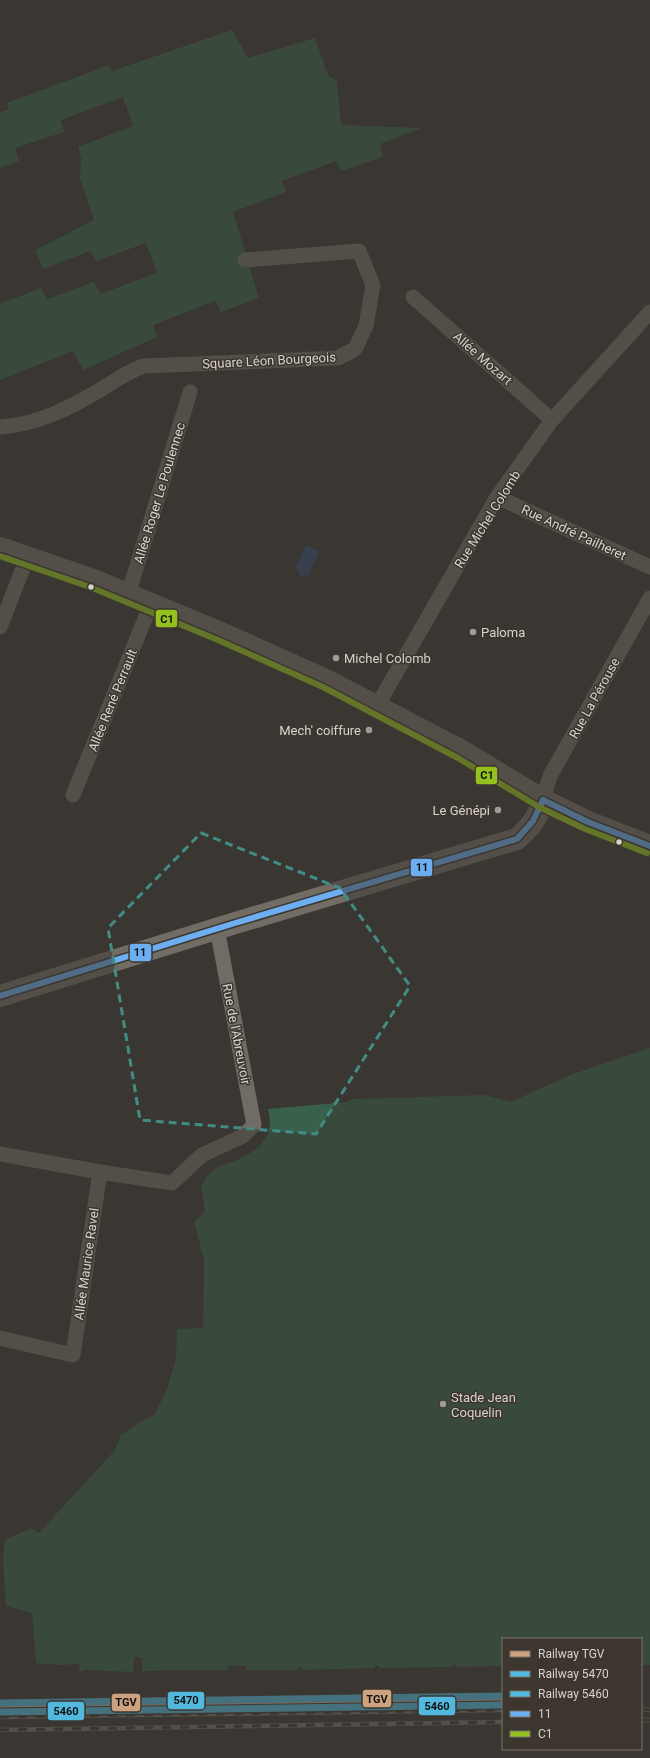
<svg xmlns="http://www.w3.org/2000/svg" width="650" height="1758" font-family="Roboto,sans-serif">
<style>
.green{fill:#39604a}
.water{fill:#354d71}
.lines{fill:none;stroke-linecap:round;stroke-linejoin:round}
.street{stroke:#706b64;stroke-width:15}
.secondary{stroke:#716d65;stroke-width:22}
.rail-casing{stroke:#716e69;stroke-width:4.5}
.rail{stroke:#3d362f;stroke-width:3;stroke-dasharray:9;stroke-linecap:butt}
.bus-1-casing{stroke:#3d362f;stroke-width:9}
.bus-2-casing{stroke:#3d362f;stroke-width:9}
.bus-1{stroke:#6daef0;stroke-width:6}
.bus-2{stroke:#95c11e;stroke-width:6}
.rail-1-casing{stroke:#3d362f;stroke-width:10}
.rail-2-casing{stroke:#3d362f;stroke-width:10}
.rail-3-casing{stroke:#3d362f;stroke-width:10}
.rail-1{stroke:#cea27f;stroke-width:7}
.rail-2{stroke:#53b8de;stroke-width:7}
.rail-3{stroke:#53b8de;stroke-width:7}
.marked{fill:none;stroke:#418d86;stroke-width:3;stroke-dasharray:8 5;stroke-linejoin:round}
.bus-dot{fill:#d6d2ce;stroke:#3d362f;stroke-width:1.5}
.poi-dot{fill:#9f9b97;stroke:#3d362f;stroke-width:1.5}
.labels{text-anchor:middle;stroke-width:3;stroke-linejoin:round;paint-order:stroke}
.street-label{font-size:13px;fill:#d6d2ce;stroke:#3d362f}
.poi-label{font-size:13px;fill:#d6d2ce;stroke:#3d362f;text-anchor:start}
.line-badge{stroke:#3d362f;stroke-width:1.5}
.pale-badge-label{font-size:11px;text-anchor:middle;font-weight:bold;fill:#111}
</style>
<rect width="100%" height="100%" fill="#3a3632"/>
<path class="green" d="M232,30L248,58L315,38L328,75L337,81L341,125L421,128L380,144L383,157L341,171L336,161L282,181L286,192L233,212L259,298L221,312L215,301L153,325L157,337L83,370L73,351L0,380V304L41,288L47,299L94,282L100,294L157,273L146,243L96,261L90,251L43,269L35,250L94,220L80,178L81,158L78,147L133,126L123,97L61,120L64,132L15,148L19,161L0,168V112L9,109L7,103L109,65L112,71Z
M650,1048V1665H641V1639H503V1666L457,1667L456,1665H452L451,1667L379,1668V1666L375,1665V1668L303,1670L302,1667L299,1668L298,1670H246V1666H228L227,1670L142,1671V1658L134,1657L133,1672L85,1670L80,1672L79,1664L60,1665L36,1663L32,1613L6,1606L3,1559L5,1540L31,1528L39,1533L115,1450L121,1435L139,1423L155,1414L167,1389L176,1359L177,1329L203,1328L204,1260L194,1222L205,1211L201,1187C203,1183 206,1178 209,1174C217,1165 229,1164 239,1159C262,1148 275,1134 268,1109L348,1102L352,1099L484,1095L511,1102L570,1075Z"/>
<path class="water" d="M306,545L319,551L309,575L300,576L298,570H295Z"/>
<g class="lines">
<path class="street" d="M413,297L552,420
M0,427C37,425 72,407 103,388C117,380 128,371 144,366L338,358L355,349L366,326L373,285L359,251L245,260
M497,497L650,567
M128,595L190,392
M0,627L27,558
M377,706L497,497L552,420L650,312
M73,795L151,604
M543,800L550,776L650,598
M0,1154L100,1172L172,1183L202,1155L243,1136L254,1125L217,928
M0,1338L73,1355L100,1172"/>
<path class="secondary" d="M0,548L93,580L221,633L326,680L462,751L543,800L588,822L650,846
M0,996L232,924L517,839C531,827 538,817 543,800"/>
<g class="rail-casing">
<path id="rail" d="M641,1709L650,1710
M0,1717L503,1710
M641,1720H650
M0,1730L503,1722"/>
</g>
<use href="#rail" class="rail"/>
<g class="bus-1-casing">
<path id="bus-1" d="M543,800L588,822L650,846
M0,996L232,924L517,839L533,821L543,800"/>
</g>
<g class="bus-2-casing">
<path id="bus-2" d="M0,556L90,587L218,640L323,687L458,758L539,807L585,829L647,853"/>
</g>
<use href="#bus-1" class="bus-1"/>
<use href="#bus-2" class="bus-2"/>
<g class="rail-1-casing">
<path id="rail-1" d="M0,1704L503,1697"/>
</g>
<g class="rail-2-casing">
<path id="rail-2" d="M0,1703L503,1696"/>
</g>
<g class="rail-3-casing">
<path id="rail-3" d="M0,1712L503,1705"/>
</g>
<use href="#rail-1" class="rail-1"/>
<use href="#rail-2" class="rail-2"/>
<use href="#rail-3" class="rail-3"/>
</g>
<path d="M0 0H650V1758H0ZM201,833L340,888L410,986L316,1134L140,1120L108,928Z" fill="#3a3632" fill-opacity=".55" fill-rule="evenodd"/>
<path class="marked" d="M201,833L340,888L410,986L316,1134L140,1120L108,928Z"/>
<g class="bus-dot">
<circle cx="91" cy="587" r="3.5"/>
<circle cx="619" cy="842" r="3.5"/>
</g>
<g class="poi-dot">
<circle cx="473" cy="632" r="4"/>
<circle cx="336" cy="658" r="4"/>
<circle cx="369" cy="730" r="4"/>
<circle cx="498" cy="810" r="4"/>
<circle cx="443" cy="1404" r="4"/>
</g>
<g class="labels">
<g class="street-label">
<text transform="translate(483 358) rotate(41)" y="5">Allée Mozart</text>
<text transform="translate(269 360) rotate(-3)" y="5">Square Léon Bourgeois</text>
<text transform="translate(159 493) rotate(-73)" y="5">Allée Roger Le Poulennec</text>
<text transform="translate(487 519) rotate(-58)" y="5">Rue Michel Colomb</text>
<text transform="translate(574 532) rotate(25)" y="5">Rue André Pailheret</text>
<text transform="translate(594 698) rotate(-61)" y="5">Rue La Pérouse</text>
<text transform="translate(112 700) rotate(-68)" y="5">Allée René Perrault</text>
<text transform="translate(237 1034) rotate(79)" y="5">Rue de l'Abreuvoir</text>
<text transform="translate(86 1264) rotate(-82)" y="5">Allée Maurice Ravel</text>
</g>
<g class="poi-label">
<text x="481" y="637">Paloma</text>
<text x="344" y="663">Michel Colomb</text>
<text x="361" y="735" text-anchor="end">Mech' coiffure</text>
<text x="490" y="815" text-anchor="end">Le Génépi</text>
<text x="451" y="1402">Stade Jean<tspan x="451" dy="15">Coquelin</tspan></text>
</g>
</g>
<g class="line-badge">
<rect x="155" y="609" width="23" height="19" rx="4" fill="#95c11e"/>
<rect x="475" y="766" width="23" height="19" rx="4" fill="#95c11e"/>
<rect x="410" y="858" width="23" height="19" rx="4" fill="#6daef0"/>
<rect x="129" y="943" width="23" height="19" rx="4" fill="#6daef0"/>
<rect x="362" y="1689" width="30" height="19" rx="4" fill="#cea27f"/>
<rect x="167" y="1691" width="38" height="19" rx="4" fill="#53b8de"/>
<rect x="111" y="1693" width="30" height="19" rx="4" fill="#cea27f"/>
<rect x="418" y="1696" width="38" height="20" rx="4" fill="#53b8de"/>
<rect x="47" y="1701" width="38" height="20" rx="4" fill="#53b8de"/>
</g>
<g class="pale-badge-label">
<text x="167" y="623">C1</text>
<text x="487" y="779">C1</text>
<text x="422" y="871">11</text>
<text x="140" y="956">11</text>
<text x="377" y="1703">TGV</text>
<text x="186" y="1704">5470</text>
<text x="126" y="1706">TGV</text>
<text x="437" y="1710">5460</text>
<text x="66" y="1715">5460</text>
</g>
<rect x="502" y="1638" width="140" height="112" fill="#3d362f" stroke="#7a746f"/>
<rect x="510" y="1651" width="20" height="6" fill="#cea27f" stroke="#7a746f"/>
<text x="538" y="1658" font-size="12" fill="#d6d2ce">Railway TGV</text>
<rect x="510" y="1671" width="20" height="6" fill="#53b8de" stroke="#7a746f"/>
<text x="538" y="1678" font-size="12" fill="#d6d2ce">Railway 5470</text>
<rect x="510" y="1691" width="20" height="6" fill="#53b8de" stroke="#7a746f"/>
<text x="538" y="1698" font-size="12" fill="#d6d2ce">Railway 5460</text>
<rect x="510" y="1711" width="20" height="6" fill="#6daef0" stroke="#7a746f"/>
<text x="538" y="1718" font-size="12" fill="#d6d2ce">11</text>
<rect x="510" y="1731" width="20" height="6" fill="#95c11e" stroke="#7a746f"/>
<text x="538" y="1738" font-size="12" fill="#d6d2ce">C1</text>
</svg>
